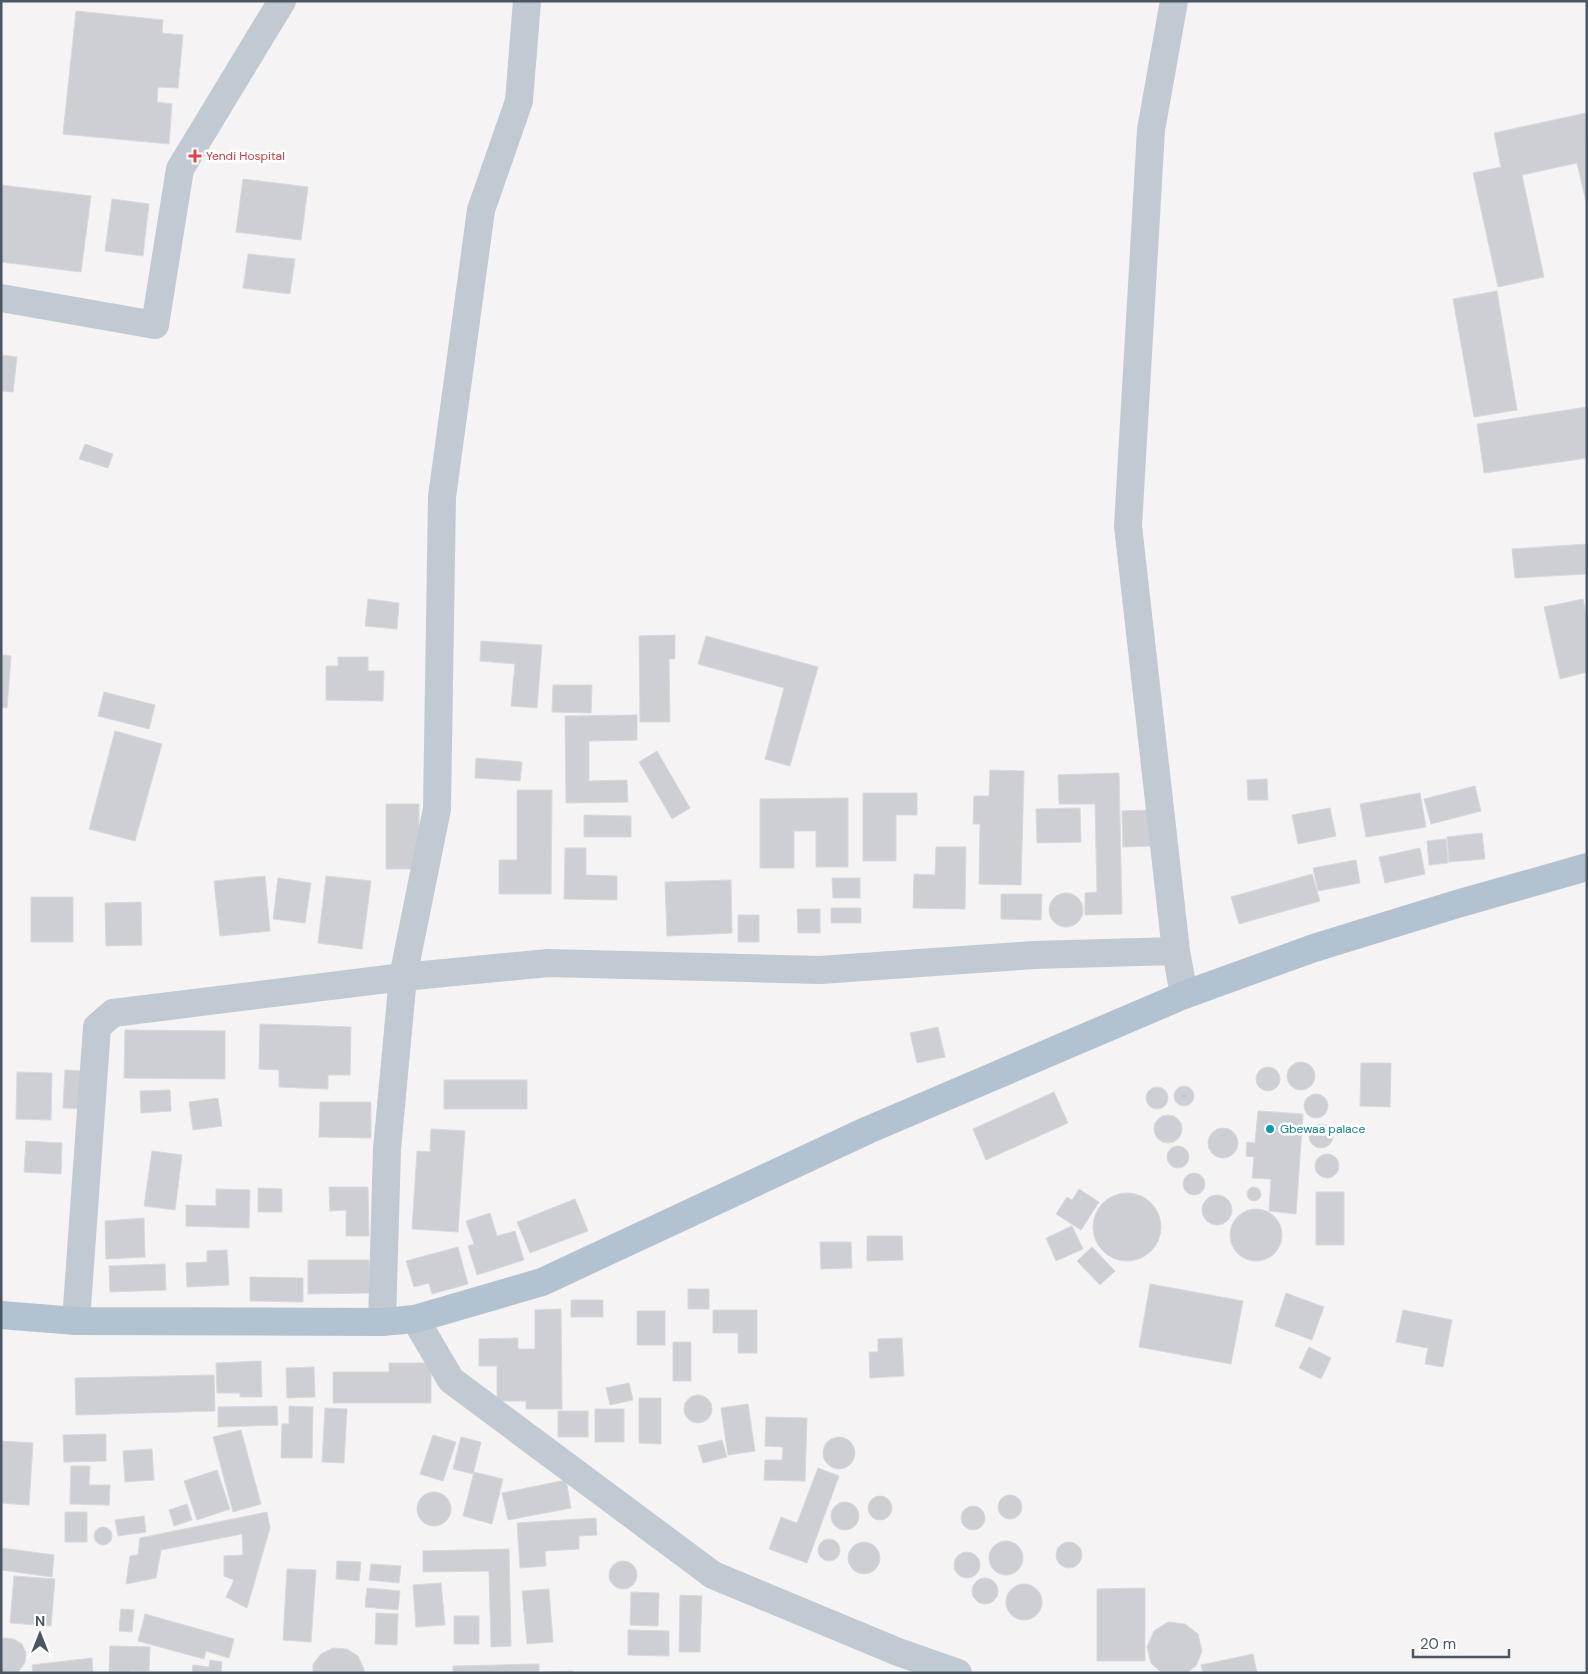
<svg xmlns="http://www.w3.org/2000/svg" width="1588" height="1674" font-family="'DM Sans',sans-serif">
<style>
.building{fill:#cdcfd5;stroke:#d7d9de}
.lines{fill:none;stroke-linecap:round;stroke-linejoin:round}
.minor{stroke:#c1cad2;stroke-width:28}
.major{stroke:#b3c2d1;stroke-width:28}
.health-dot{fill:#e0444e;stroke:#fff;stroke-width:2}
.culture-dot{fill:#0f9aa8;stroke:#fff;stroke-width:2}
.labels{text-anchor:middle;stroke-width:5;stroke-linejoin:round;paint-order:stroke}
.health-label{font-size:12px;fill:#be3a42;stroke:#fff;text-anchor:start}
.culture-label{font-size:12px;fill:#0d838f;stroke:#fff;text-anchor:start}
</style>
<rect width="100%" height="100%" fill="#f5f3f3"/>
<path class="building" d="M76,11L163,20L162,33L183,35L178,88L158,87L157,102L172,104L169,144L63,134Z
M1586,113L1587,206L1577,163L1522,175L1544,277L1498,287L1473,173L1501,167L1494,133Z
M243,179L308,187L301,240L236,232Z
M1,185L91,196L81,272L1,262Z
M112,199L149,204L143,256L105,251Z
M248,254L295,259L290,294L243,288Z
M1497,291L1517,410L1474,417L1453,299Z
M1,355L17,357L13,392L1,391Z
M1587,407V458L1484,473L1477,424Z
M85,444L113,454L108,468L79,459Z
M1587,544V574L1515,578L1512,549Z
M368,599L399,603L397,629L365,626Z
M1583,599L1587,619V672L1560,679L1544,607Z
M675,635V659H669L670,722H640L639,636Z
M706,636L818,667L790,766L765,759L784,688L698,664Z
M481,641L542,645L537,708L511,706L515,664L480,661Z
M1,655L11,656L7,708L1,707Z
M338,657H368V671H384L383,701L326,700V666H338Z
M553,685H592L591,713L552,712Z
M104,692L155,705L149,729L98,716Z
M637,715V740L589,741V781L627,780L628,802L566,803L565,716Z
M115,731L162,744L135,841L89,829Z
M657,751L690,808L672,819L639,762Z
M476,758L522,762L520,781L475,778Z
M990,770L1024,771L1021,885L979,884L980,824H973L974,796H989Z
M1119,773L1122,914L1085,915V893L1097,892L1095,804H1059L1058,775Z
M1267,779L1268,800H1248L1247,780Z
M1475,786L1481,811L1431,824L1424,799Z
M517,790H552L551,894H499V860H517Z
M863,793H917V815H896V861H863Z
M1420,793L1426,827L1366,837L1360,804Z
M848,798V867H816V831H794V868H760V799Z
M386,804H419V869H386Z
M1080,808L1081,842L1037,843L1036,809Z
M1330,808L1336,836L1298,844L1292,815Z
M1150,810L1152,846L1123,847L1122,811Z
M584,815L631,816V837H584Z
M1482,833L1485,859L1449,862L1447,837Z
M1446,839L1448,863L1429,865L1427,841Z
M936,847H966L965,909L913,908L914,874L935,875Z
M565,848H586V875L617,876V900L564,899Z
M1420,848L1425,874L1385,883L1379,857Z
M1356,860L1360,883L1318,891L1313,868Z
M1312,874L1320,901L1239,924L1231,897Z
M265,876L270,931L220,936L214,881Z
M326,876L371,881L362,949L318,943Z
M278,878L311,883L305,923L273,919Z
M832,878H860V898H833Z
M731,880L732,933L667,936L665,882Z
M1049 910a17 17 0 1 1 34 0a17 17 0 1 1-34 0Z
M1001,894H1042L1041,920L1001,919Z
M31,897H73V942H31Z
M141,902L142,945L106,946L105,903Z
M831,908H861V923H831Z
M797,909H820V933H798Z
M738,915H759V942H738Z
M260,1024L351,1027L350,1075H328V1089L279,1087V1070L259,1069Z
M938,1027L945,1057L917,1063L910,1033Z
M125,1030L225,1031V1079L124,1078Z
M1287 1076a14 14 0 1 1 28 0a14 14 0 1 1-28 0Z
M1361,1063H1391L1390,1107L1360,1106Z
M1256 1079a12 12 0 1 1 24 0a12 12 0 1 1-24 0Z
M65,1070L81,1071L80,1109L63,1108Z
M17,1072L52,1073L51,1120L16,1119Z
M444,1080H527V1109H444Z
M1174 1096a10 10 0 1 1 20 0a10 10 0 1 1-20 0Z
M1146 1098a11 11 0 1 1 22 0a11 11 0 1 1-22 0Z
M170,1090L171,1111L141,1113L140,1091Z
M1054,1092L1068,1123L986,1160L973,1129Z
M1304 1106a12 12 0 1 1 24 0a12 12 0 1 1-24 0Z
M218,1098L222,1126L193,1130L189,1102Z
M320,1102H371V1138L319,1137Z
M1258,1111L1303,1114L1296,1214L1269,1211L1271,1179L1252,1178L1254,1157L1246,1156L1247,1142L1255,1143Z
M1154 1129a14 14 0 1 1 28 0a14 14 0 1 1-28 0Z
M1309 1136a12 12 0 1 1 24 0a12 12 0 1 1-24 0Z
M1208 1143a15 15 0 1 1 30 0a15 15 0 1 1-30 0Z
M431,1129L465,1131L458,1232L412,1229L417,1151L430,1152Z
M26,1141L62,1143L61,1174L24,1172Z
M1167 1157a11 11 0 1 1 22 0a11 11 0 1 1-22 0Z
M152,1151L182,1155L175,1210L144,1206Z
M1315 1166a12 12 0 1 1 24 0a12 12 0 1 1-24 0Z
M1183 1184a11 11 0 1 1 22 0a11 11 0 1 1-22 0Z
M329,1187H368L369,1236H346V1210L330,1211Z
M1247 1194a7 7 0 1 1 14 0a7 7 0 1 1-14 0Z
M258,1188L282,1189V1212H258Z
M216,1189L250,1190L249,1228L186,1226V1205L216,1206Z
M1079,1189L1099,1202L1081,1230L1056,1214L1067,1197L1072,1200Z
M1316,1192H1344V1245H1316Z
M1093 1227a34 34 0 1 1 68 0a34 34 0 1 1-68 0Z
M1202 1210a15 15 0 1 1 30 0a15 15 0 1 1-30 0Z
M575,1199L588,1231L530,1253L517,1222Z
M1230 1235a26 26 0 1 1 52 0a26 26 0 1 1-52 0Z
M490,1213L497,1236L515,1231L524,1260L477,1275L468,1246L474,1244L466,1221Z
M144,1218L145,1257L106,1259L105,1221Z
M1072,1226L1083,1249L1056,1261L1046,1238Z
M867,1236H902L903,1260L867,1261Z
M820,1242H851L852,1268L821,1269Z
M458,1247L468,1284L432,1294L429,1283L414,1287L406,1261Z
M1092,1247L1115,1271L1100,1285L1077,1261Z
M227,1250L229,1285L187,1287L186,1263L207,1262V1251Z
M308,1260H369L370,1293L308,1294Z
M165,1264L166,1290L110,1292L109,1266Z
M250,1277L303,1278V1302L250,1301Z
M1150,1284L1243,1301L1231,1364L1139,1347Z
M688,1289H709V1309H688Z
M1286,1293L1324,1307L1312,1340L1275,1326Z
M571,1300H603V1317H571Z
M561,1309L562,1409H526V1401H497V1366H479V1339L518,1338V1349H535V1310Z
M713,1310H757V1353H738V1333H713Z
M1403,1310L1452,1320L1443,1367L1425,1364L1428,1348L1396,1342Z
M637,1311H665V1345H637Z
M902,1338L904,1376L870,1378L869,1352H878V1339Z
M673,1342H691V1381H673Z
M1309,1347L1331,1358L1321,1379L1299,1368Z
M261,1361L262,1397H240V1393H217L216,1363Z
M389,1363H431V1403H333V1372H389Z
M314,1367L315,1397L287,1398L286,1368Z
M214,1375L215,1411L76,1415L75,1378Z
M629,1383L633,1400L610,1405L606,1388Z
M684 1409a14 14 0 1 1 28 0a14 14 0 1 1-28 0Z
M639,1398H661V1444L639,1443Z
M748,1404L755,1451L728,1455L721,1408Z
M277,1406L278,1425L218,1427V1407Z
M289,1406L313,1407L312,1458H281L282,1424H289Z
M325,1408L347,1409L344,1463L322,1462Z
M595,1409H624V1442H595Z
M558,1411H588V1437H558Z
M766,1417L807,1418L805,1481L764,1480L765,1460H782L783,1447L765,1446Z
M241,1430L261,1504L233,1512L213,1437Z
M106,1434V1461L64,1462L63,1435Z
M433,1435L456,1442L443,1481L420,1474Z
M823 1453a16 16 0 1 1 32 0a16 16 0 1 1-32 0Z
M461,1437L481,1442L473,1474L453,1469Z
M722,1440L727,1457L703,1463L698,1446Z
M1,1441L33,1443L29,1505L1,1503Z
M152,1449L154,1480L125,1482L123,1451Z
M71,1466H90L89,1485H110L109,1505L70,1504Z
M818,1468L839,1476L807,1563L769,1549L781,1517L797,1523Z
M217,1470L230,1509L197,1520L184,1481Z
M474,1472L503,1479L492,1524L463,1516Z
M566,1480L571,1508L508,1520L502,1493Z
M417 1509a17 17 0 1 1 34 0a17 17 0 1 1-34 0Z
M998 1507a12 12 0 1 1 24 0a12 12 0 1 1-24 0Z
M868 1508a12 12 0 1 1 24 0a12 12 0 1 1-24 0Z
M831 1516a14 14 0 1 1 28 0a14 14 0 1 1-28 0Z
M187,1504L192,1520L174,1526L169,1510Z
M961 1518a12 12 0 1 1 24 0a12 12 0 1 1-24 0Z
M65,1512H87V1542H65Z
M267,1512L270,1528L247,1608L226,1597L234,1580L224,1576V1556L243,1555L242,1534L161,1550L156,1578L126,1584L130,1556L138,1555L140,1538Z
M144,1516L146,1532L118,1536L115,1520Z
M596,1518L597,1535L579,1536V1549L545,1551L546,1566L520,1568L517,1523Z
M94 1536a9 9 0 1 1 18 0a9 9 0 1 1-18 0Z
M818 1550a11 11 0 1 1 22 0a11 11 0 1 1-22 0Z
M989 1558a17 17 0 1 1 34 0a17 17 0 1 1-34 0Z
M848 1558a16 16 0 1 1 32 0a16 16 0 1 1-32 0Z
M1056 1555a13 13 0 1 1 26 0a13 13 0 1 1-26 0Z
M1,1548L54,1555L52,1577L1,1570Z
M509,1549L511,1646L491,1647L489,1571L423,1572V1551Z
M954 1565a13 13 0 1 1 26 0a13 13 0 1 1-26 0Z
M337,1561L361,1562L359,1581L336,1579Z
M609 1575a14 14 0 1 1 28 0a14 14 0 1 1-28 0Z
M371,1564L401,1566L399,1583L369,1580Z
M287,1569L316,1570L311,1642L283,1640Z
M14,1576L55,1579L51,1626L10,1623Z
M972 1591a13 13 0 1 1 26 0a13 13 0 1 1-26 0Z
M441,1583L445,1625L416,1627L413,1585Z
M1006 1602a18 18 0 1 1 36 0a18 18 0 1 1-36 0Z
M367,1588L400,1591L398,1610L365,1607Z
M1145,1588V1661H1097V1589Z
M549,1589L553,1642L527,1644L522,1591Z
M631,1592L659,1593L658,1626L630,1625Z
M680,1595L702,1596L700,1652H679Z
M121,1609L134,1610L132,1632L119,1631Z
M376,1613L398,1614L397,1645L375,1644Z
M145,1614L234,1639L229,1658L206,1651L204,1659L138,1641Z
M454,1616H479V1644H454Z
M1168,1622L1185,1624L1198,1634L1202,1651L1196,1666L1186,1673H1162L1151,1663L1147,1647L1154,1631Z
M628,1630L669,1631V1656L628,1655Z
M5,1638L14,1639L22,1644L26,1653L25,1663L19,1671L15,1673H1V1639Z
M110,1646L150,1647L149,1671H130V1673H109Z
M333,1648L347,1649L358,1656L364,1669V1673H313V1664L321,1654Z
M1253,1654L1257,1673H1203L1201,1665Z
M92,1658L93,1673H33L32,1665Z
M210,1660L222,1662L221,1673H192L193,1665L209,1667Z
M539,1664V1673H453V1666Z
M573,1671V1673H543V1672Z"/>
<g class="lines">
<path class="minor" d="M1174,1L1151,130L1128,526L1176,951L1184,995
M1,298L155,325L180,169L282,1
M415,1319L451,1380L713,1575L898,1652L958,1673
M76,1321L97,1027L113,1013L403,977L548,963L820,970L1034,955L1176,951
M382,1322L387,1149L403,977L437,809L442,497L481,210L519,101L527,1"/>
<path class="major" d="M1,1315L76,1321L382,1322L415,1319L542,1282L868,1130L1184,995L1314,948L1457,904L1587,867"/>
</g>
<path class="health-dot" d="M192.5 148.5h5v5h5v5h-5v5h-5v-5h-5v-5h5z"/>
<circle class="culture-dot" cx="1270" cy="1129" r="5"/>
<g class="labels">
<g class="health-label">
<text x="206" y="160">Yendi Hospital</text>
</g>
<g class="culture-label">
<text x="1280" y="1133">Gbewaa palace</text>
</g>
</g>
<rect width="1588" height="1674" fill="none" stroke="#4a5661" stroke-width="5"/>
<g transform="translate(40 1634)" stroke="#ffffff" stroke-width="4" paint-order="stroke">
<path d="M0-4L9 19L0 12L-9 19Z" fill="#4a5661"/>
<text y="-8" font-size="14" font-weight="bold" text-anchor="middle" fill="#4a5661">N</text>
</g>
<path d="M1413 1649v8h96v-8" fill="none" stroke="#4a5661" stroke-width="2.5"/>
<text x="1420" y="1649" font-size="15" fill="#4a5661" stroke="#ffffff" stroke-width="4" paint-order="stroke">20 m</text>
</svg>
